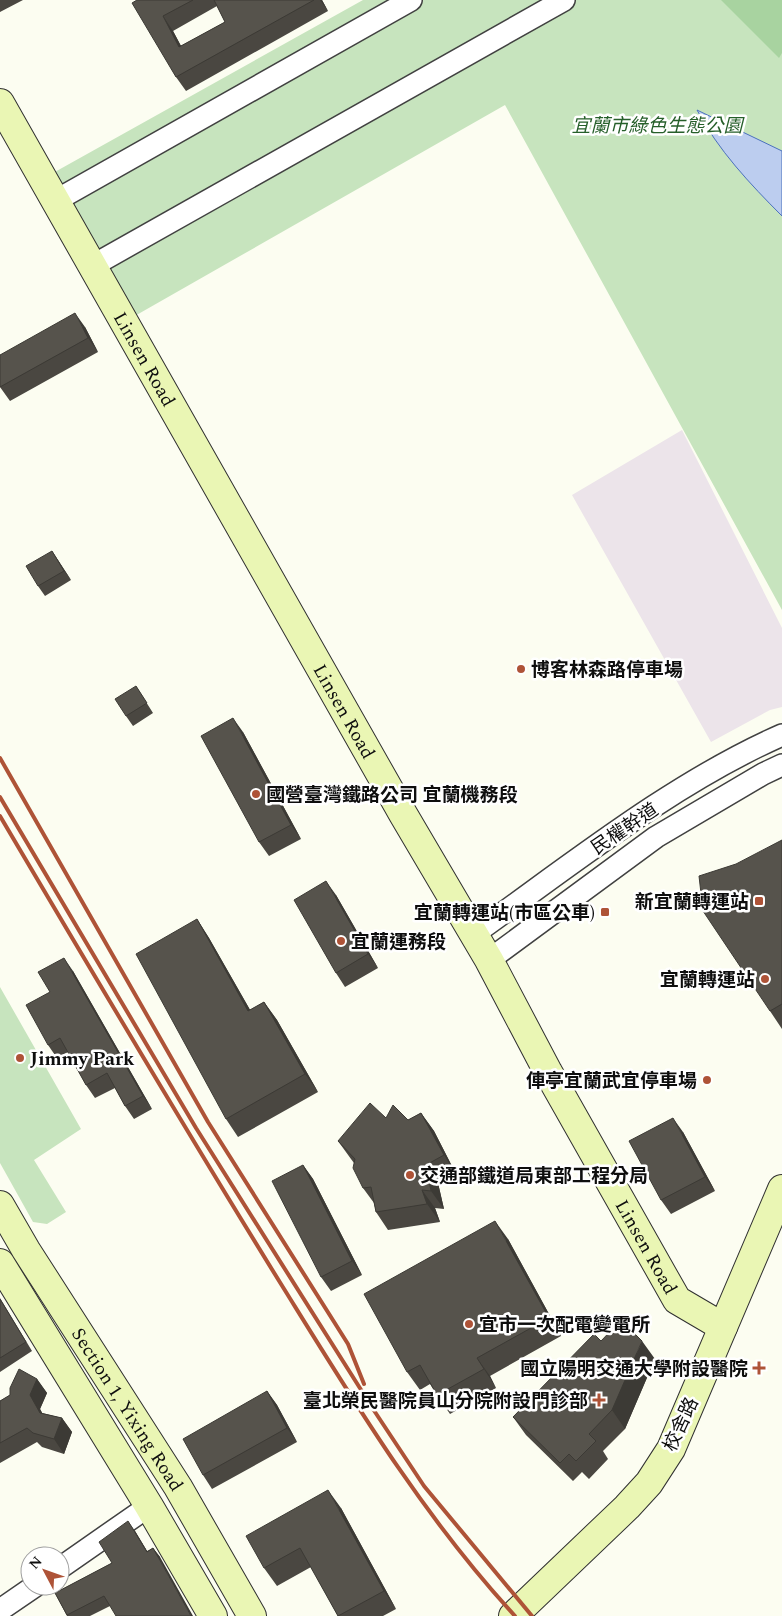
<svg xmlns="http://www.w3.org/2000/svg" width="782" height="1616" font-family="Spectral,'Noto Sans TC',serif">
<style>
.industrial{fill:#ece4ea}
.green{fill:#c7e4be}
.forest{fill:#a8d3a0}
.water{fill:#bccdef;stroke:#4b70bd}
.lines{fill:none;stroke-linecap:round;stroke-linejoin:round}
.street-casing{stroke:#414141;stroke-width:24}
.secondary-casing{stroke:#303030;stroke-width:30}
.street{stroke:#fff;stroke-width:21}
.secondary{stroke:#eaf6b4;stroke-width:28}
.rail{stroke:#ae5337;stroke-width:4}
.wall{fill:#4a4741;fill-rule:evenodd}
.shaded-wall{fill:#3c3a35}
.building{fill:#56534c;stroke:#3c3a35}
.poi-dot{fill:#ae5337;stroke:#fff;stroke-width:2}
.labels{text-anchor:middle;stroke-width:5;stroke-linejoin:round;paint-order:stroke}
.park-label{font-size:19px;font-style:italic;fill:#265f2a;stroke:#fff}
.street-label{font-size:19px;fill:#0e0e0e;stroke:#fff}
.poi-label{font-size:19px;font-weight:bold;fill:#0e0e0e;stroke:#fff;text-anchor:start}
</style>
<rect width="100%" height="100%" fill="#fcfdf1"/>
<path class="industrial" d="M682,430L782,628V707L770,710L711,742L572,495Z"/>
<path class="green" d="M363,0H782V610L505,105L133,317L53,173Z
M0,987L81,1129L34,1160L66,1212L47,1224L33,1222L0,1163Z"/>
<path class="forest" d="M721,0H782V53L779,58Z"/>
<path class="water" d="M697,110L782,151V216C750,184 718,150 697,110Z"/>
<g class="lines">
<g class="street-casing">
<path id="street" d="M55,201L411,0
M92,266L564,0
M474,934C571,865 673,783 782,735
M489,960L656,837L763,774L782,765
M60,1568L149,1506
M0,1610L35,1586"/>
</g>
<g class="secondary-casing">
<g id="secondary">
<path id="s1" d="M0,103L403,814L489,960L548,1072L677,1300L723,1327"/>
<path id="s2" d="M0,1205L26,1250L178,1487L252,1616"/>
<path d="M0,1263L149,1506L213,1616"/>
<path d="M513,1616L627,1507L649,1483L671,1449L782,1189"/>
</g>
</g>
<use href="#street" class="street"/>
<use href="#secondary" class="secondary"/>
<path class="rail" d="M0,758L208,1122L348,1344L364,1384
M0,797L196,1128L375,1412L424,1486L532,1616
M0,816C92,972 185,1129 281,1284C353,1400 422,1515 515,1616"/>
</g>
<path class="wall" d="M0,0H23L0,12Z
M137,0H322L328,11L186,91L176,77ZM217,6L225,22L181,46L173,31Z
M85,327L98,352L10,401L0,387V355Z
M52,551L71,580L45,596L38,586Z
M136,686L153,713L133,726L126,716Z
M243,732L301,839L269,856L259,842Z
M782,840V1029L770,1011Z
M336,895L378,968L345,987L336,973Z
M197,919L209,938L250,1010L264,1002L277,1020L318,1092L238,1137L226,1119Z
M73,971L152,1109L134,1119L125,1106L115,1088L95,1098L86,1085L68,1052L57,1058L48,1045L50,992Z
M421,1113L434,1131L456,1174L438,1183L444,1209L435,1208L440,1222L388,1230L376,1212L374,1203L363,1188L354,1163L351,1159L338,1141L386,1118L408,1120Z
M683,1132L715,1191L671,1214L661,1200Z
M303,1165L313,1179L362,1275L331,1291L321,1277Z
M508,1239L561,1336L490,1376L496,1388L450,1414L437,1395L430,1384L420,1390L407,1372Z
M0,1298L32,1351L0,1372Z
M601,1341L655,1359L625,1429L603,1451L608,1459L589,1479L582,1472L573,1481L526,1435L513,1417Z
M37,1379L47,1393L40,1409L42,1413L62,1418L72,1432L64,1454L42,1447L37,1442L0,1463V1401Z
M267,1391L277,1405L297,1442L212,1489L203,1475Z
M341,1508L396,1609L383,1616H338L311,1567L277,1586L264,1568Z
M135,1531L147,1551L153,1548L160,1557L110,1606L90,1616H67L55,1593L112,1563Z"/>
<path class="shaded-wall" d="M320,0H322L328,11Z
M163,16L173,31L189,61L179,47Z
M75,313L85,327L98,352L88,338Z
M52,551L58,560L71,580L64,571Z
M233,718L243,732L301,839L291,825Z
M326,881L336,895L378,968L368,954Z
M197,919L209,938L261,1029L248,1011Z
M64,958L73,971L152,1109L143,1096Z
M264,1002L277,1020L318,1092L305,1074Z
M421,1113L434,1131L456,1174L444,1155Z
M673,1118L683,1132L715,1191L705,1177Z
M303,1165L313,1179L362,1275L352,1261Z
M426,1165L438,1183L444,1209L431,1191Z
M422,1190L435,1208L440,1222L427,1204Z
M495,1221L508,1239L561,1336L549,1318Z
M642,1341L655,1359L625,1429L612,1410Z
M477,1358L490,1376L496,1388L484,1369Z
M37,1379L47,1393L40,1409L50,1427L40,1413L30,1395Z
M267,1391L277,1405L297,1442L287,1428Z
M62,1418L72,1432L64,1454L54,1439Z
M328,1490L341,1508L396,1609L384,1591Z
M128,1521L135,1531L153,1561L147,1552Z
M153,1548L160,1557L193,1616H191Z"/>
<path class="building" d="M137,0H193L163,16L179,47L225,22L214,0H314L176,77L132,3Z
M75,313L88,338L0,387V355Z
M52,551L64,571L38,586L26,566Z
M136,686L147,703L126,716L115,699Z
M233,718L291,825L259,842L201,736Z
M782,840V1004L770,1011L703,911L699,876L736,864Z
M326,881L368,954L336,973L294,900Z
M197,919L248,1011L264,1002L305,1074L226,1119L136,954Z
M64,958L143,1096L125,1106L107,1073L86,1085L60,1038L48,1045L26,1005L50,992L38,972Z
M370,1103L386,1118L393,1105L408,1120L421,1113L444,1155L426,1165L431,1191L422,1190L427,1204L376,1212L371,1187L363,1188L353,1168L355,1159L338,1141Z
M673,1118L705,1177L661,1200L629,1141Z
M303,1165L352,1261L321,1277L272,1181Z
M495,1221L549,1318L477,1358L484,1369L437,1395L420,1365L407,1372L364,1294Z
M0,1299L26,1342L0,1358Z
M621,1320L642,1341L612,1410L589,1434L596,1441L576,1461L569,1454L560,1463L513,1417L594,1334L601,1341Z
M19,1369L37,1379L30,1395L40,1413L62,1418L54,1439L33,1433L27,1428L0,1443V1401L10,1395V1388Z
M267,1391L287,1428L203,1475L183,1439Z
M328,1490L384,1591L338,1616L300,1548L264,1568L246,1536Z
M128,1521L147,1552L153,1548L191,1616H116L104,1596L67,1615L55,1593L112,1563L99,1542Z"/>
<g class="poi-dot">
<circle cx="521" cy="669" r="5"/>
<circle cx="256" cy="794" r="5"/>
<rect x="754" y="896" width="10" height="10" rx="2.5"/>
<rect x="600" y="907" width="10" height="10" rx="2.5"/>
<circle cx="341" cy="941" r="5"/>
<circle cx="765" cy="979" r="5"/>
<circle cx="20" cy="1058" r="5"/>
<circle cx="707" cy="1080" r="5"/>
<circle cx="410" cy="1175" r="5"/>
<circle cx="469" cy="1324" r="5"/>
<path d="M756.5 1360.5h5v5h5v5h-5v5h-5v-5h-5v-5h5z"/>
<path d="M596.5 1392.5h5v5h5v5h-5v5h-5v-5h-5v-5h5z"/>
</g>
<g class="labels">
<g class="park-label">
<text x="657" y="132">宜蘭市綠色生態公園</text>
</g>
<g class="street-label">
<text dy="7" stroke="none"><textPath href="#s1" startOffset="294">Linsen Road</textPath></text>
<text dy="7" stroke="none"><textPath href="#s1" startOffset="699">Linsen Road</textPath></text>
<text transform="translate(624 828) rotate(-34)" y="7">民權幹道</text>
<text dy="7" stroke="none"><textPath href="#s1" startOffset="1314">Linsen Road</textPath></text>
<text dy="7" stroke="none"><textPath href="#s2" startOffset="241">Section 1, Yixing Road</textPath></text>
<text transform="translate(680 1424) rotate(-65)" y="7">校舍路</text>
</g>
<g class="poi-label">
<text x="531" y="676">博客林森路停車場</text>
<text x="266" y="801">國營臺灣鐵路公司 宜蘭機務段</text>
<text x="749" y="908" text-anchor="end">新宜蘭轉運站</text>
<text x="595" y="919" text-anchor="end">宜蘭轉運站(市區公車)</text>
<text x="351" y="948">宜蘭運務段</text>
<text x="755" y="986" text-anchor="end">宜蘭轉運站</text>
<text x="30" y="1065">Jimmy Park</text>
<text x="697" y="1087" text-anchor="end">俥亭宜蘭武宜停車場</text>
<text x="420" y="1182">交通部鐵道局東部工程分局</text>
<text x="479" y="1331">宜市一次配電變電所</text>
<text x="748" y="1375" text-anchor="end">國立陽明交通大學附設醫院</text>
<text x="588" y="1407" text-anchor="end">臺北榮民醫院員山分院附設門診部</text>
</g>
</g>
<g transform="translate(45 1571) rotate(311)"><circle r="24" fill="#ffffff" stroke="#9f9f9f"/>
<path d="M0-4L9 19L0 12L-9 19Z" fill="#ae5337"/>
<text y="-8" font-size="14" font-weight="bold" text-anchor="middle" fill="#0e0e0e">N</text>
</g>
</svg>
